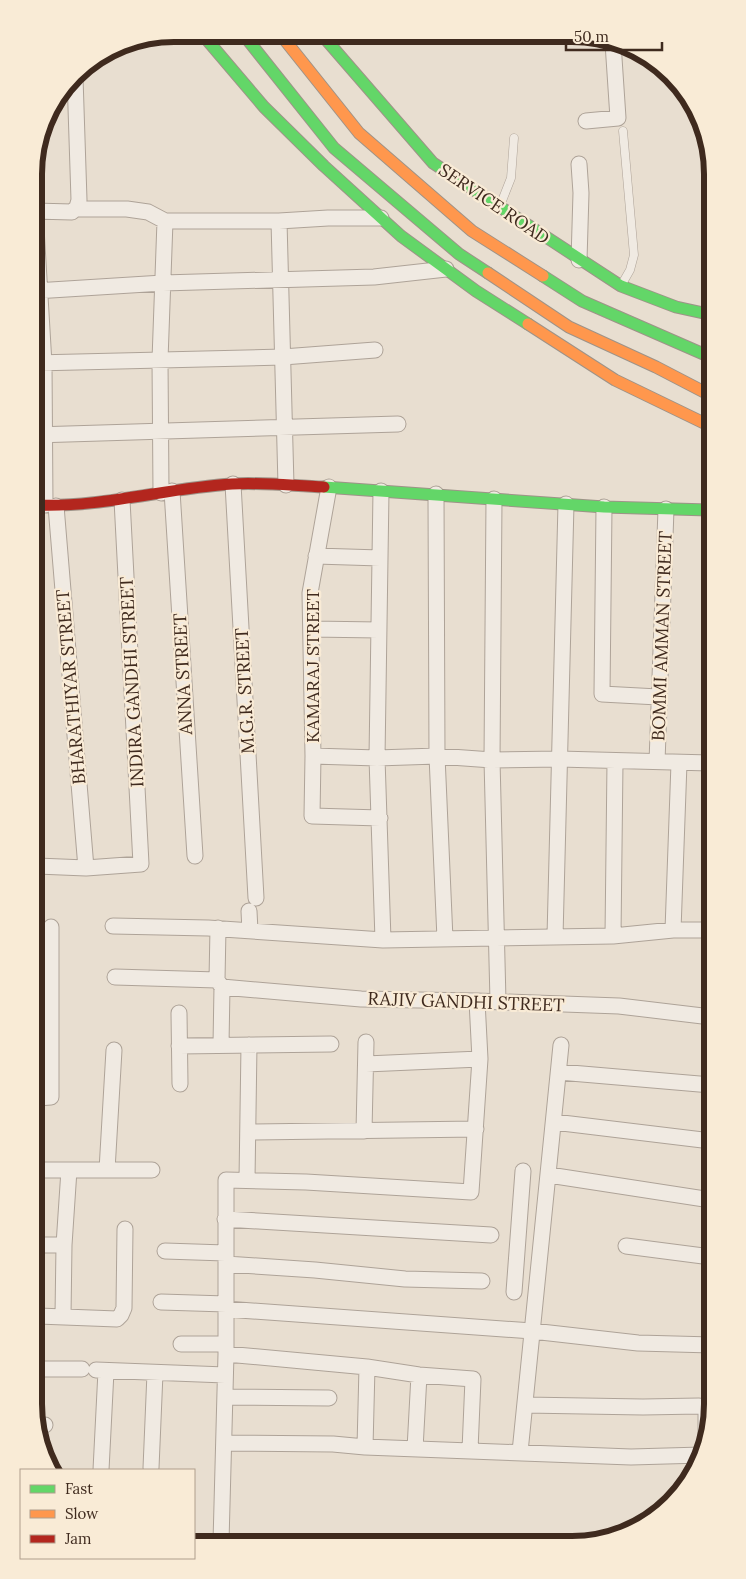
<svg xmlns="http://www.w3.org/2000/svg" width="746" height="1579" font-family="Lora,serif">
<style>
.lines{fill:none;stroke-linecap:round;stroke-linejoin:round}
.lane-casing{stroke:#aea398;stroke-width:9}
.street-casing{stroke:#aea398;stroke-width:17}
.fast-casing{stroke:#9e9388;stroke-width:13}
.slow-casing{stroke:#9e9388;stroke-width:13}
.jam-casing{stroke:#9e9388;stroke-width:13}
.lane{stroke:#f0eae2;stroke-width:8}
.street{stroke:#f0eae2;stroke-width:15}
.fast{stroke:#63d668;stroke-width:11}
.slow{stroke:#ff974d;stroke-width:11}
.jam{stroke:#b3261e;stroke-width:11}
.labels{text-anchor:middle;stroke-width:4.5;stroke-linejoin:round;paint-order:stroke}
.street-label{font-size:18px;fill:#3f2a1e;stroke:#f9ebd6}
.rim{fill:none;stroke:#3f2a1e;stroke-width:6}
</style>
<rect width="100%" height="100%" fill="#e8ded0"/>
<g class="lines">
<g class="lane-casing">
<path id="lane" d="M500,206L511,178L514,138
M622,284L630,270L634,255L623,131"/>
</g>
<g class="street-casing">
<path id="street" d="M586,121L618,118L613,43
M76,209H127L148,212L165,221H279L328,218H381
M34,211L72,212L77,207L79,200L75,77
M35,211L44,364L45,505
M279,221L286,485
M579,260L581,193L579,164
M35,291L163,283L374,277L446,269
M35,363L283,357L375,350
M35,435L398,424
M233,484L256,898
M329,487L310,593L313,756L312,816L380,818
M172,491L195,856
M381,491L377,758L383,940
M161,493L160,360L165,221
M436,494L437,756L445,939
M494,499L492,760L498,1001
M56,506L86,868
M604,507L602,694L658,697
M316,556L380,558
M311,629L379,630
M313,756L377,758L437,756L492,760L559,759L710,763
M657,762L666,509
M37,866L86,868L141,864L122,500
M249,911L250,931
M113,926L208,928L383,940L613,936L673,930H710
M218,928L217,980L222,987L221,1045
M673,930L679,763
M613,936L615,762
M555,937L566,504
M115,977L217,980
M222,987L361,999L477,1001L619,1006L711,1017
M179,1013L180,1084
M179,1046L331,1044
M366,1064L480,1059
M559,1072L711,1085
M37,1098L51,1097V927
M554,1122L711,1141
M364,1131L366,1042
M248,1132L476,1129
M38,1170H152
M107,1170L114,1050
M549,1175L711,1200
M247,1180L249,1045
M225,1219L491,1235
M38,1245H64L63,1316
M64,1245L69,1170
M626,1246L711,1257
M165,1251L225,1253
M226,1264L315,1270L405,1279L482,1281
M514,1292L523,1171
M161,1302L226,1304
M226,1309L532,1331L638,1343L712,1345
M38,1316L117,1319L121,1315L124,1308L125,1229
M181,1344H226
M226,1354L367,1367L419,1375L473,1379L470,1450
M38,1369H82
M96,1370L225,1375
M225,1397L329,1398
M525,1405L643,1407L699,1406L703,1407L706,1411V1441
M39,1425H45
M224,1443L333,1444L365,1447L631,1457L702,1455
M365,1447L367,1367
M415,1449L419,1375
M520,1452L561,1045
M151,1468L155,1373
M101,1470L106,1371
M221,1542L226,1354V1180L306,1182L471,1192L480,1059L477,1001"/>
</g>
<g class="fast-casing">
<path id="fast" d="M202,34L264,107L324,166L401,236L476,291L528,324
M243,34L334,148L459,254L488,273
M322,35L433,163L621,286L676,307L708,314
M543,276L582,301L708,356
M324,487L604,507L709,510"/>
</g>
<g class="slow-casing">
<path id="slow" d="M280,34L359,133L472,231L543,276
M488,273L569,327L656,367L708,394
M528,324L615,380L708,425"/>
</g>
<g class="jam-casing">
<path id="jam" d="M35,505C102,508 166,488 232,484C263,482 294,486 324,487"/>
</g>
<use href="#lane" class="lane"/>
<use href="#street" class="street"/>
<use href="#fast" class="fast"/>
<use href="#slow" class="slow"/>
<use href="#jam" class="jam"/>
</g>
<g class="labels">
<g class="street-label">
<text transform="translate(494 204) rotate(34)" y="6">SERVICE ROAD</text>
<text transform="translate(662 636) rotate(-88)" y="6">BOMMI AMMAN STREET</text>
<text transform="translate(313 666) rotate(-90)" y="6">KAMARAJ STREET</text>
<text transform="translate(183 674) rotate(-93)" y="6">ANNA STREET</text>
<text transform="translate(132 682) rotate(-93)" y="6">INDIRA GANDHI STREET</text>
<text transform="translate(71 687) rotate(-95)" y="6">BHARATHIYAR STREET</text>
<text transform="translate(245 691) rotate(-93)" y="6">M.G.R. STREET</text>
<text transform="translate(466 1002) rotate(2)" y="6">RAJIV GANDHI STREET</text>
</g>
</g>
<path d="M0 0H746V1579H0ZM174 42H572A132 132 0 0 1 704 174V1404A132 132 0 0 1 572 1536H174A132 132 0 0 1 42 1404V174A132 132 0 0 1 174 42Z" fill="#f9ebd6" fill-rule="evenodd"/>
<path class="rim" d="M174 42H572A132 132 0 0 1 704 174V1404A132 132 0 0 1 572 1536H174A132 132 0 0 1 42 1404V174A132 132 0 0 1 174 42Z"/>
<rect x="20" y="1469" width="175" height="90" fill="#f9ebd6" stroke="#af9e8c"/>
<rect x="30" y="1485" width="25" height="8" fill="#63d668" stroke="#af9e8c"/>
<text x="65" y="1494" font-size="15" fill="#3f2a1e">Fast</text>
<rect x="30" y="1510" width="25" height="8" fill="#ff974d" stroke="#af9e8c"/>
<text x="65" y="1519" font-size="15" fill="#3f2a1e">Slow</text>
<rect x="30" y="1535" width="25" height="8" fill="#b3261e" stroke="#af9e8c"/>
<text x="65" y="1544" font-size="15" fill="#3f2a1e">Jam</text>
<path d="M566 42v8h96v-8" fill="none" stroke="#3f2a1e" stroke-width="2.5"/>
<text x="574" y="42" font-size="15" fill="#3f2a1e" stroke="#f9ebd6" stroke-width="4" paint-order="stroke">50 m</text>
</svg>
